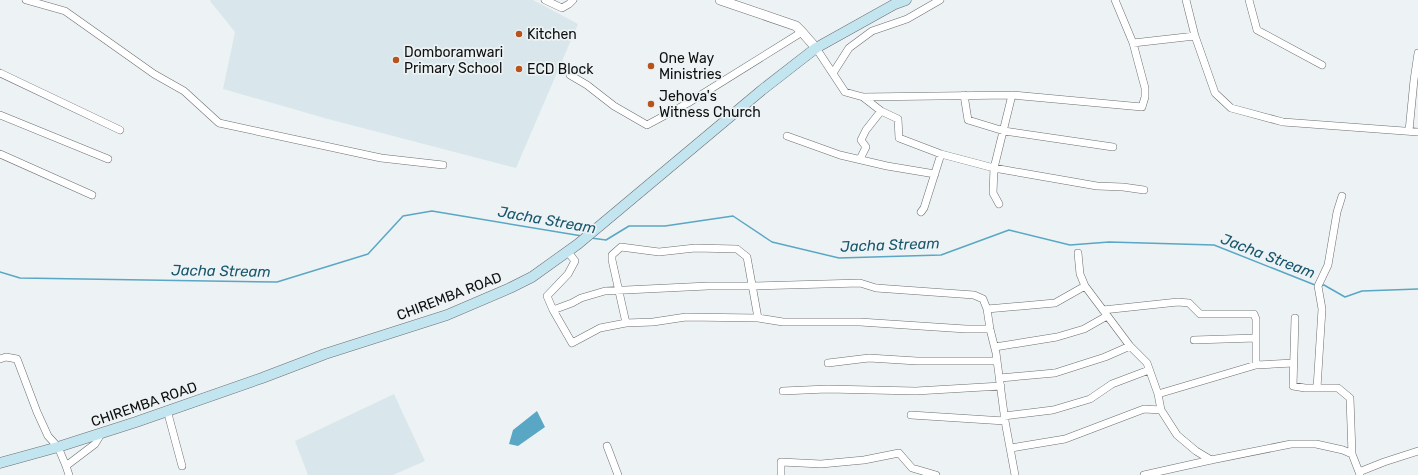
<svg xmlns="http://www.w3.org/2000/svg" width="1418" height="475" font-family="Rubik,sans-serif">
<style>
.built{fill:#d9e7ec}
.water{fill:#59a7c4}
.lines{fill:none;stroke-linecap:round;stroke-linejoin:round}
.stream{stroke:#59a7c4;stroke-width:1.5}
.minor-casing{stroke:#6b6f71;stroke-width:8}
.tertiary-casing{stroke:#6b6f71;stroke-width:10}
.secondary-casing{stroke:#6b6f71;stroke-width:11}
.minor{stroke:#fff;stroke-width:7}
.tertiary{stroke:#fff;stroke-width:9}
.secondary{stroke:#c3e5f0;stroke-width:10}
.poi-dot{fill:#b7531d;stroke:#edf2f4;stroke-width:1.5}
.labels{text-anchor:middle;stroke-width:3.5;stroke-linejoin:round;paint-order:stroke}
.poi-label{font-size:14px;fill:#0d0f0f;stroke:#edf2f4;text-anchor:start}
.street-label{font-size:14px;fill:#0d0f0f;stroke:#edf2f4}
.water-label{font-size:15px;font-style:italic;fill:#18576c;stroke:#edf2f4}
</style>
<rect width="100%" height="100%" fill="#edf2f4"/>
<path class="built" d="M211,0H533L578,24L516,168L328,119L223,89L235,32L210,1Z
M394,394L425,461L393,475H308L295,441Z"/>
<path class="water" d="M537,411L545,427L518,446L509,444L513,430Z"/>
<g class="lines">
<path class="stream" d="M591,238L606,240L629,226H665L733,216L772,242L839,258L941,255L1009,230L1070,245L1109,242L1214,245L1315,285
M0,272L20,278L277,282L368,254L403,216L432,211L582,236
M1320,286L1324,285L1345,297L1362,291L1418,289"/>
<g class="minor-casing">
<path id="minor" d="M26,0L65,11L154,74L184,91L219,123L381,158L443,165
M545,0L562,8L569,4L573,0
M1186,0L1195,36L1215,93L1231,108L1283,122L1418,132
M1249,0L1257,30L1322,65
M1133,43L1195,36
M816,48L845,92L863,97L1012,95L1142,107L1145,97V88L1133,43L1115,0
M0,73L120,130
M833,73L849,48L872,31L907,19L940,0
M570,75L587,85L614,106L647,125L688,103L802,32
M964,95L968,120L1004,131L1113,147
M863,97L881,111L898,119L899,138L941,154L994,168L1097,186L1123,187L1144,190
M0,115L108,159
M1409,131L1414,80L1418,53
M787,136L840,155L887,166L935,174
M0,154L92,195
M860,159L866,147L861,140L866,130L881,111
M999,204L993,193L994,168L1012,95
M921,212L924,208L941,154
M568,252L575,261L568,274L547,296L553,310L572,343L600,328L626,323L653,322L686,317L758,318L783,322H860L966,329H990
M1078,253L1080,274L1085,286L1130,346L1147,363L1158,394L1161,410L1177,435L1196,451L1211,460
M987,309L1055,303L1085,286
M553,310L572,303L581,298L605,291L708,286H752L860,283L876,288L974,295L983,299L987,309L990,329L996,353L1005,421L1015,475
M1103,310L1178,302L1189,303L1200,314H1254L1256,319V365
M1295,318L1293,386L1305,388H1338L1350,398L1352,454
M626,323L612,260V255L621,247L659,252L695,248L737,249L747,257L758,318
M1194,340L1256,338
M995,347L1057,337L1084,329L1107,316
M0,359L6,357L17,359L37,412L48,436L58,447L66,466
M828,363L869,358L917,361H997
M1000,378L1055,373L1105,357L1130,346
M1317,388L1322,309L1318,286L1328,265L1337,212L1342,196
M783,391L827,389L916,391L1001,386
M1158,394L1256,365L1293,363
M167,410L182,466
M911,415L1005,421
M1004,416L1053,410L1090,399L1112,384L1149,370
M607,446L618,475
M1011,448L1065,439L1144,409L1161,410
M69,475L66,466L95,444L101,434
M781,475V462L821,464L864,460L899,453L912,468L936,475
M1144,475L1211,460L1291,444H1316L1343,450L1352,454L1359,472
M1360,475L1359,472L1384,462L1418,451"/>
</g>
<g class="tertiary-casing">
<path id="tertiary" d="M720,0L796,26L802,32L816,48"/>
</g>
<g class="secondary-casing">
<path id="secondary" d="M0,463L58,447L136,422L262,378L325,354L447,315L510,288L532,277L578,244L762,90L816,48L895,4L906,0"/>
</g>
<use href="#minor" class="minor"/>
<use href="#tertiary" class="tertiary"/>
<use href="#secondary" class="secondary"/>
</g>
<g class="poi-dot">
<circle cx="519" cy="34" r="4"/>
<circle cx="396" cy="60" r="4"/>
<circle cx="651" cy="66" r="4"/>
<circle cx="519" cy="69" r="4"/>
<circle cx="651" cy="104" r="4"/>
</g>
<g class="labels">
<g class="poi-label">
<text x="527" y="39">Kitchen</text>
<text x="404" y="57">Domboramwari<tspan x="404" dy="16">Primary School</tspan></text>
<text x="659" y="63">One Way<tspan x="659" dy="16">Ministries</tspan></text>
<text x="527" y="74">ECD Block</text>
<text x="659" y="101">Jehova's<tspan x="659" dy="16">Witness Church</tspan></text>
</g>
<g class="street-label">
<text transform="translate(449 296) rotate(-21)" y="5">CHIREMBA ROAD</text>
<text transform="translate(144 404) rotate(-19)" y="5">CHIREMBA ROAD</text>
</g>
<g class="water-label">
<text transform="translate(547 220) rotate(10)" y="5">Jacha Stream</text>
<text transform="translate(890 245) rotate(-2)" y="5">Jacha Stream</text>
<text transform="translate(1268 256) rotate(21)" y="5">Jacha Stream</text>
<text transform="translate(221 271) rotate(1)" y="5">Jacha Stream</text>
</g>
</g>
</svg>
